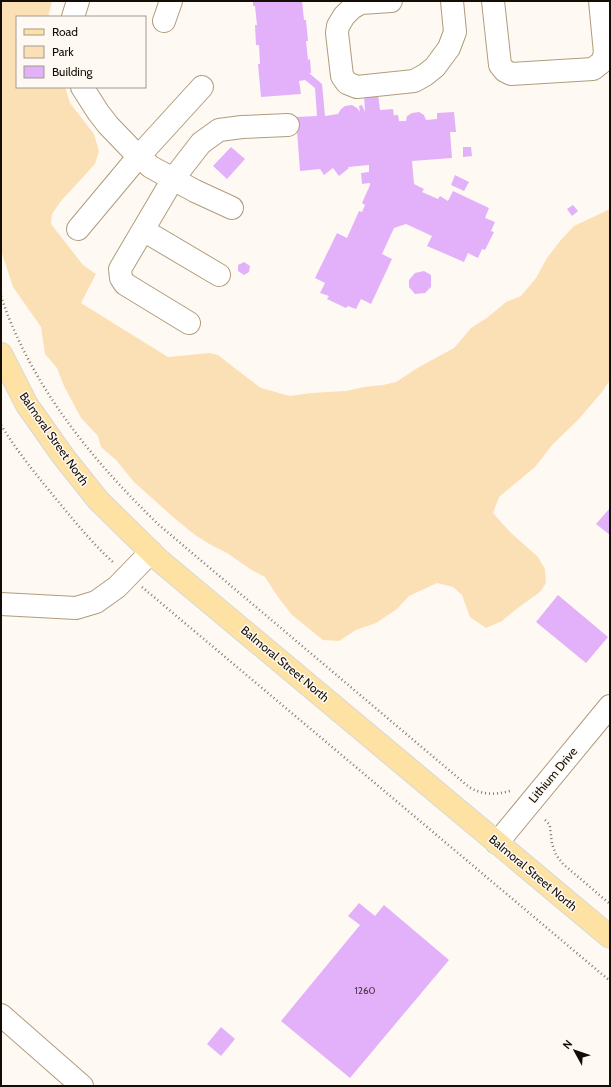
<svg xmlns="http://www.w3.org/2000/svg" width="611" height="1087" font-family="Cabin,sans-serif">
<style>
.green{fill:#fbe0b6}
.building{fill:#e2b1f9}
.lines{fill:none;stroke-linecap:round;stroke-linejoin:round}
.minor-casing{stroke:#b09c7c;stroke-width:24}
.major-casing{stroke:#d9d8d7;stroke-width:24}
.path{stroke:#7f7971;stroke-width:2.5;stroke-dasharray:1 3;stroke-linecap:butt}
.minor{stroke:#fff;stroke-width:22}
.major{stroke:#fee2a4;stroke-width:22}
.labels{text-anchor:middle;stroke-width:3;stroke-linejoin:round;paint-order:stroke}
.number-label{font-size:10px;fill:#483640}
.street-label{font-size:12px;fill:#140d03;stroke:#fef9f3}
</style>
<rect width="100%" height="100%" fill="#fef9f3"/>
<path class="green" d="M1,1H52L48,17H17V87H65L70,103L94,134L99,151L95,164L61,201L52,214L51,224L83,265L96,274L81,303L168,357L209,353L218,355L232,366L261,388L290,396L311,393L346,391L364,387L383,385L396,382L419,367L454,348L471,328L488,317L506,302L521,296L536,278L547,258L560,241L574,226L610,209V380L602,392L578,420L553,444L535,467L499,497L493,513L510,532L538,557L545,569L546,583L540,592L515,610L502,621L486,628L470,617L462,595L453,587L437,583L409,596L397,609L376,623L356,630L339,641L323,640L292,615L278,597L265,577L250,569L227,553L211,545L195,535L173,517L134,482L116,460L101,447L98,436L81,418L64,386L57,368L45,354L41,327L13,287L1,250Z"/>
<path class="building" d="M253,1H302L304,20H306L308,41H306L308,60L310,59L311,73H309L322,84L325,116L338,114L341,109L345,106L352,105L357,108L360,112L359,106L362,105L365,112L364,95L378,94L380,110L393,109L394,116L395,115H398L399,121H406L407,116L412,113L419,112L424,115L426,120L437,119V113L454,112L456,132H450L452,158L412,161L414,184L424,189L422,192L438,199L440,196L448,201L453,191L489,208L485,218L495,222L491,231L494,232L485,250L482,249L478,258L468,253L464,262L427,246L432,236L406,224L394,228L382,254L392,259L371,304L361,299L356,309L348,306L346,308L327,299L329,296L320,293L325,283L315,278L337,233L347,238L359,211L362,212L365,205L362,203L370,185V183L362,184L361,173L369,172V165L348,167L349,168L339,176L333,168L324,175L320,169L300,171L296,117L317,116L315,88L305,80L299,81L301,94L261,97L258,64H260L259,45H256L255,25H257L255,6H253Z
M231,147L245,159L227,179L213,166Z
M463,147H471L472,156L463,157Z
M455,175L469,182L464,191L451,185Z
M573,205L578,211L572,216L567,209Z
M244,262L250,266L249,272L244,275L238,271V265Z
M424,271L431,275V287L425,293L415,294L409,287V280L415,273Z
M610,508V535L596,524Z
M558,595L608,637L586,663L536,622Z
M359,903L375,916L384,905L449,960L350,1078L281,1021L360,925L348,916Z
M221,1027L235,1039L221,1056L207,1044Z"/>
<g class="lines">
<g class="minor-casing">
<path id="minor" d="M391,1L361,3L352,8L344,16L338,26L337,33L342,76L347,83L357,87L414,81L425,75L435,67L449,48L455,32L452,1
M493,1L500,65L505,71L511,74L593,69L602,62L605,53L600,1
M73,17L78,1
M164,21L171,1
M82,87L98,112L108,125L133,151L151,167L195,191L232,208
M78,229L139,156L202,87
M143,230L219,275
M189,323L125,284L121,278L120,269L173,179L201,143L219,130L242,127L288,125
M1,604L76,608L96,602L117,587L151,552
M497,843L610,706
M1,1015L82,1086"/>
</g>
<g class="major-casing">
<path id="major" d="M1,354L27,405L63,456L98,500L159,560L610,937"/>
</g>
<path class="path" d="M1,296C5,308 9,319 14,330C47,405 101,469 159,525L469,787C482,795 496,795 510,791
M1,425C20,456 43,483 66,511C81,529 96,547 114,563
M142,587L610,981
M545,820L549,824L550,827L552,844L556,855L563,864L610,904"/>
<use href="#minor" class="minor"/>
<use href="#major" class="major"/>
</g>
<g class="labels">
<g class="number-label">
<text x="365" y="994">1260</text>
</g>
<g class="street-label">
<text transform="translate(54 439) rotate(55)" y="4">Balmoral Street North</text>
<text transform="translate(285 664) rotate(40)" y="4">Balmoral Street North</text>
<text transform="translate(553 775) rotate(-50)" y="4">Lithium Drive</text>
<text transform="translate(533 873) rotate(40)" y="4">Balmoral Street North</text>
</g>
</g>
<rect width="611" height="1087" fill="none" stroke="#140d03" stroke-width="4"/>
<rect x="16" y="16" width="130" height="72" fill="#fef9f3" stroke="#a09b93"/>
<rect x="24" y="29" width="20" height="6" fill="#fee2a4" stroke="#a09b93"/>
<text x="52" y="36" font-size="12" fill="#140d03">Road</text>
<rect x="24" y="46" width="20" height="12" fill="#fbe0b6" stroke="#a09b93"/>
<text x="52" y="56" font-size="12" fill="#140d03">Park</text>
<rect x="24" y="66" width="20" height="12" fill="#e2b1f9" stroke="#a09b93"/>
<text x="52" y="76" font-size="12" fill="#140d03">Building</text>
<g transform="translate(575 1051) rotate(310)" stroke="#fef9f3" stroke-width="3" paint-order="stroke">
<path d="M0-3L7 15L0 10L-7 15Z" fill="#140d03"/>
<text y="-6" font-size="11" font-weight="bold" text-anchor="middle" fill="#140d03">N</text>
</g>
</svg>
